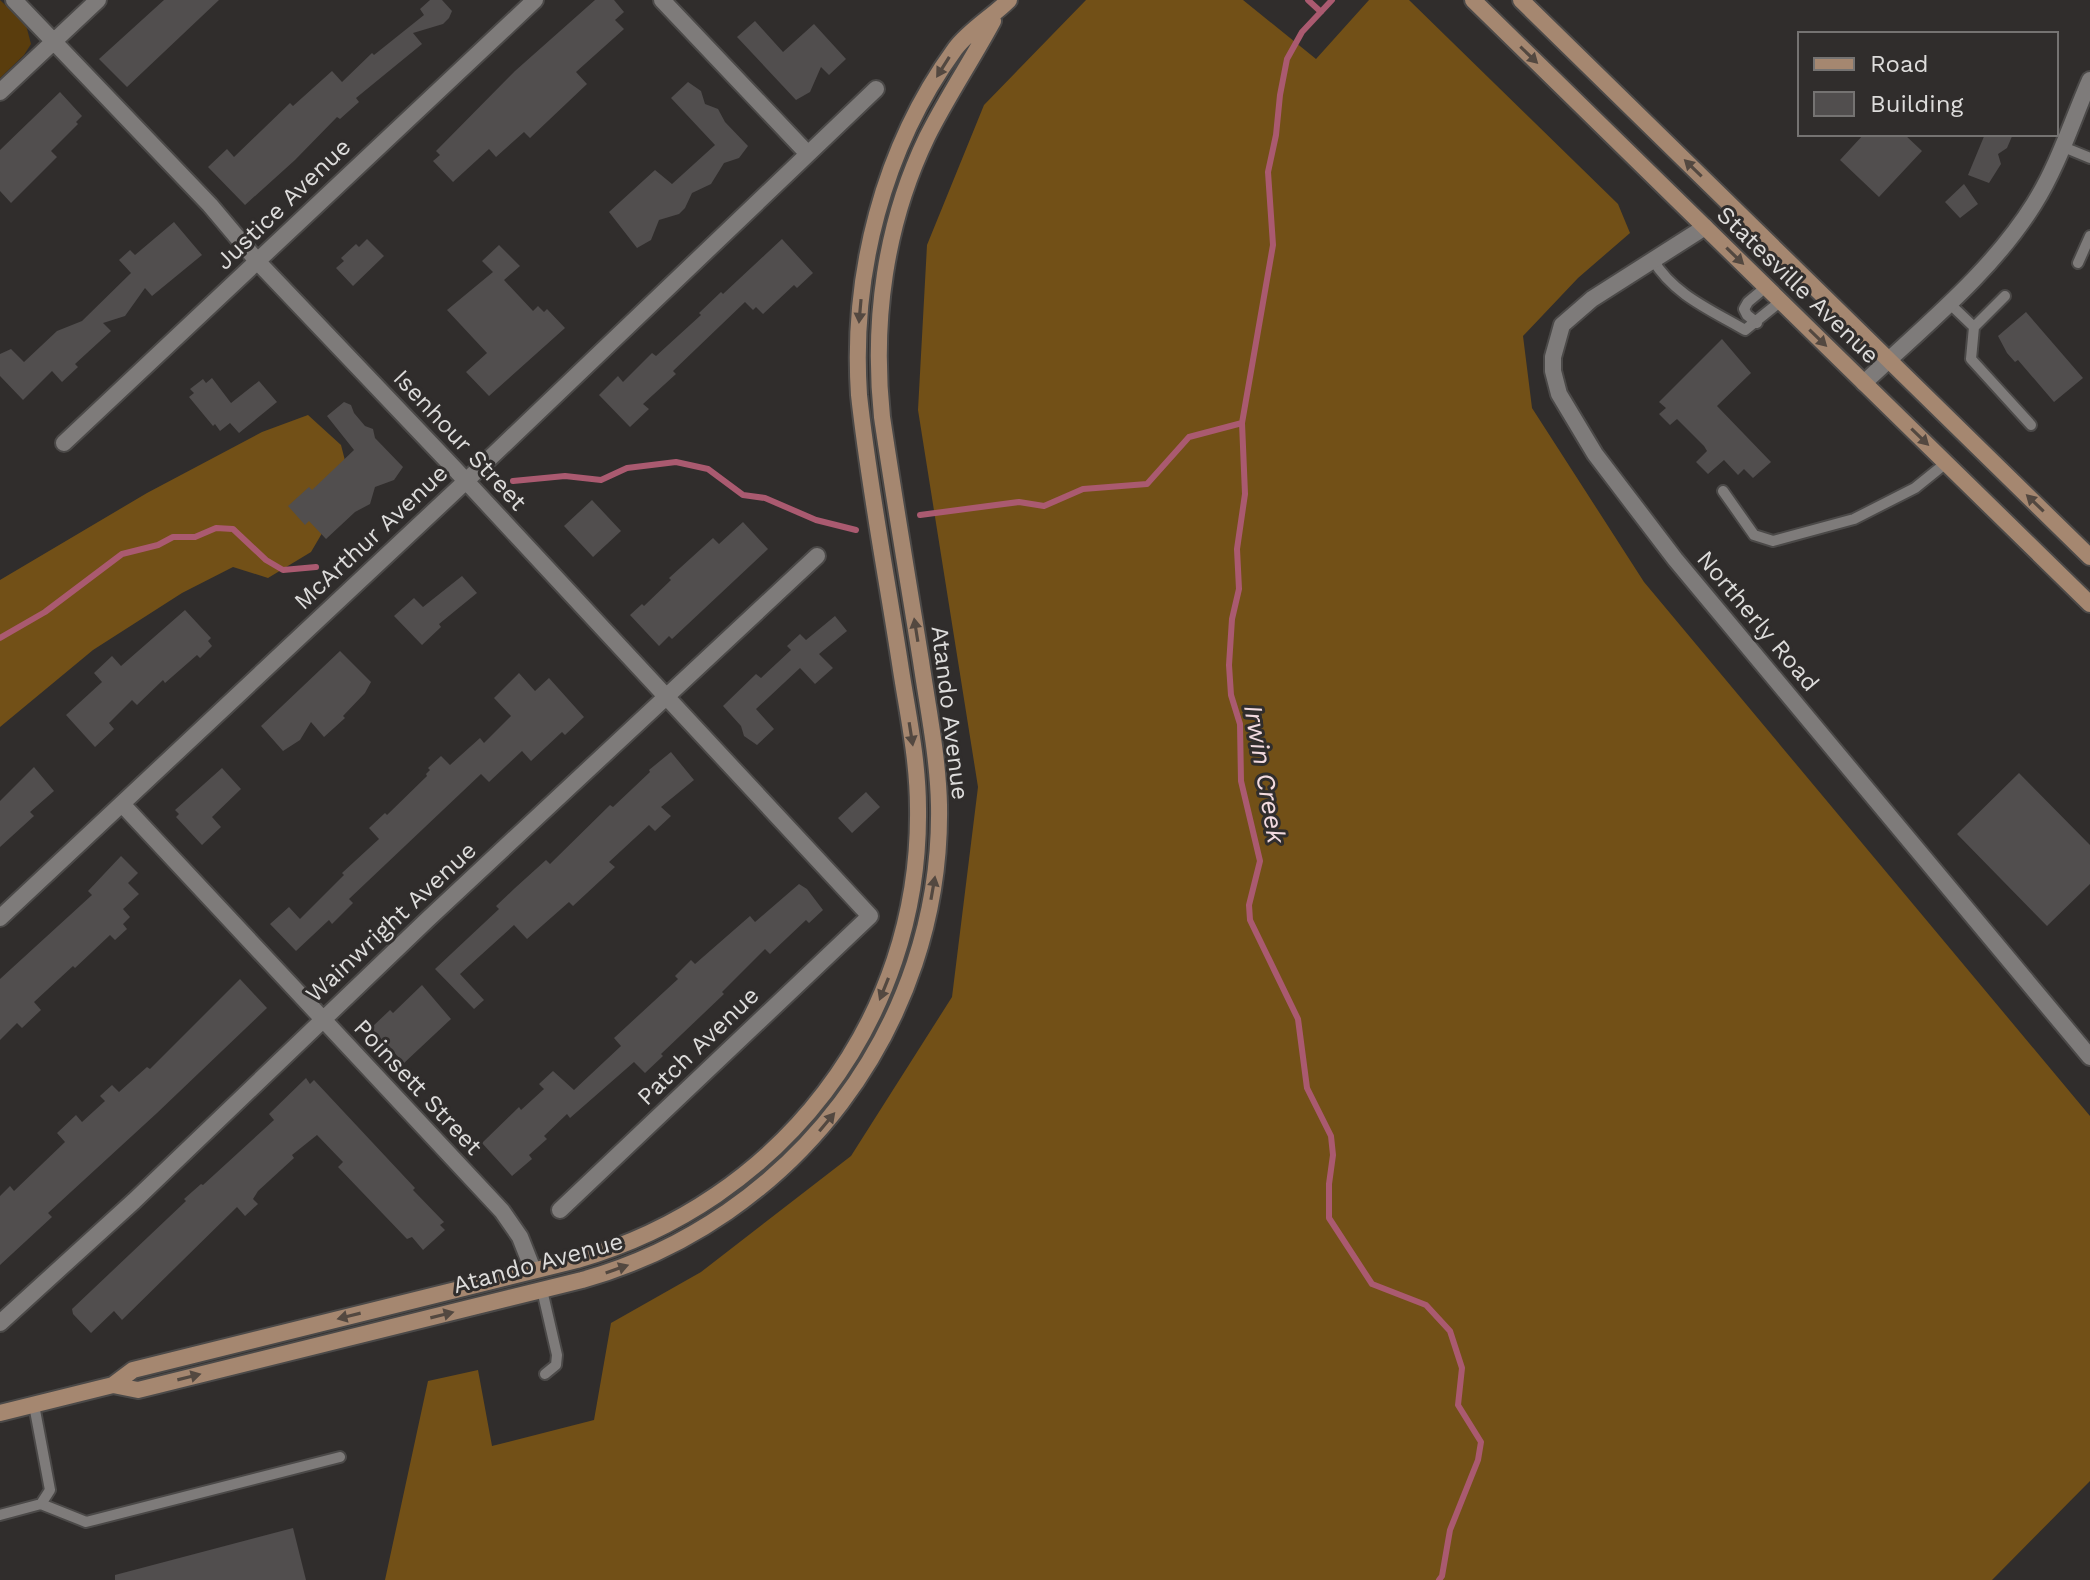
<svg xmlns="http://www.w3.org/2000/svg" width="2090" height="1580" font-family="'Work Sans',sans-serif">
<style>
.green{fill:#5a3d0d}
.forest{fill:#725017}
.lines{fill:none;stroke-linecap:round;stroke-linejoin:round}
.stream{stroke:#aa5a70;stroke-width:6}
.building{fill:#514e4e}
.service-casing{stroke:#4b4948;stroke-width:14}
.minor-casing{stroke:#4b4948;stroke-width:20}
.secondary-casing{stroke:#4b4948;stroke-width:20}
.service{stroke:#7e7b7a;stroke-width:10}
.minor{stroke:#7e7b7a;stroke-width:16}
.secondary{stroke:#a58770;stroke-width:16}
.oneway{fill:#534840}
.labels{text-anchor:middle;stroke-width:6;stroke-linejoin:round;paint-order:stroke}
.street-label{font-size:24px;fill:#dddcdb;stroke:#302d2c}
.water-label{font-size:26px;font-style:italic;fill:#f2dadf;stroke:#302d2c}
</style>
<rect width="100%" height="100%" fill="#302d2c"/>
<path class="green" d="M0,0L26,25L31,44L24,55L0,78Z"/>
<path class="forest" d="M1086,0H1243L1316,59L1369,0H1409L1618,204L1630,233L1578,278L1523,336L1532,408L1644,582L2090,1116V1481L1992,1580H385L428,1381L478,1370L492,1446L594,1420L611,1323L701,1272L851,1156L952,997L978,787L918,410L927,245L984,105Z
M308,415L341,445L351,484L311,552L268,578L233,567L182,593L93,650L0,727V580L147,493L262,432Z"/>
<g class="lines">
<path class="stream" d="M1308,0L1321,12
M1332,0L1302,32L1287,59L1280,95L1276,135L1268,172L1273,245L1242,423L1245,494L1237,549L1239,589L1232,619L1229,665L1231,695L1240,724L1241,781L1260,861L1249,905L1250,920L1298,1019L1307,1088L1331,1136L1333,1155L1329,1184V1218L1372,1284L1426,1305L1450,1331L1462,1368L1458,1405L1481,1442L1478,1460L1450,1530L1442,1576L1439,1580
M513,481L565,476L601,480L627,468L676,462L708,469L743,495L765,498L816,520L856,530
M920,515L1019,502L1044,506L1083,489L1147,484L1189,437L1242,423
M0,638L45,612L122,554L158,545L173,537H195L216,528L233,529L266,560L283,570L316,567"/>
</g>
<path class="building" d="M164,0H219L127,87L99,59Z
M430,0H442L452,11L449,18L443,24L413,33L422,44L356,98L359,102L340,119L337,117L295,160L245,205L208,167L227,149L234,157L290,103L293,106L332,71L342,82L372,53L374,55L424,15L420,9Z
M595,0H614L624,12L615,20L624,29L576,72L587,84L530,138L524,132L496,157L489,149L453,182L433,161L440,155L436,151L515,71Z
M755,21L783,52L814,24L846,59L829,75L821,67L810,92L796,100L737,37Z
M688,82L701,91L705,104L718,109L725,122L748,146L739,158L724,163L711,184L692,193L685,208L679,214L659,220L651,240L637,248L609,212L655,170L672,184L715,145L671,98Z
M60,92L82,116L76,122L78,124L51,151L57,157L11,203L0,191V150Z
M1864,134H1904L1922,151L1879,197L1840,160Z
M1985,134H2013L2007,148L1998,154L2001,164L1989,183L1968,175Z
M1964,184L1978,204L1960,218L1945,202Z
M174,222L202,255L152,296L145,288L125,316L103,323L111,331L75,364L78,367L62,382L52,371L23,400L0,376V354L11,349L24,362L57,331L82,321L131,273L119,260L130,250L135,255Z
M367,239L384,256L353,286L336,268L344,261L341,258L356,244L359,247Z
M782,239L813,273L797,288L794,285L763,314L756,307L753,310L745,302L673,371L676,374L643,404L649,409L630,427L599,395L618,376L623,382L652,353L656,356L701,315L699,313L721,292L723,294Z
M499,245L520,266L504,280L533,311L538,306L544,312L547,309L565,328L489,396L466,372L487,353L447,310L493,272L482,261Z
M2026,312L2083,378L2054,402L2018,360L2015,362L2007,353L1998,336Z
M1722,339L1751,373L1717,406L1771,462L1753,478L1744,469L1738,475L1724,460L1708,474L1696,462L1707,451L1704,446L1677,419L1670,425L1659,414L1666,408L1659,402Z
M212,378L231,403L259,381L277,402L239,433L230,423L220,431L215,424L213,426L189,397L194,393L190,389L203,379L206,383Z
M344,402L351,405L354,413L365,426L373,429L375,438L403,467L394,480L375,487L370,504L355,512L326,539L309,521L305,525L288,506L309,487L312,490L354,450L327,416Z
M592,500L621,531L593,557L564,526Z
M743,522L768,549L672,639L669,636L659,646L630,615L642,604L644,606L671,580L669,578L713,538L719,544Z
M462,576L477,593L439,624L441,627L422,645L394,616L414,598L423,607Z
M185,610L211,638L208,641L212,646L200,658L197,655L165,683L163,680L137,705L132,700L109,723L114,729L95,747L66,715L102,682L94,673L112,656L121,666Z
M835,616L847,631L819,654L833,668L815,684L800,668L756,709L774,729L757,745L744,736L741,726L723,706L756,674L761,678L791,650L787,646L800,634L806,640Z
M340,651L371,682L365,693L343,716L345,718L324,737L311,722L300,740L283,751L261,726Z
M519,673L535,691L549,678L584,717L565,735L562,732L531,761L522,751L489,782L481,774L349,899L353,903L332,924L329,920L296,951L270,924L289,907L300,919L344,875L342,873L379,839L369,828L385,813L387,815L427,776L426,774L430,770L428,768L441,756L450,765L480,738L484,743L511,716L494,698Z
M671,752L694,780L661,807L671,816L655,831L649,825L609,862L615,867L573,906L569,902L527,939L514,925L460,974L484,1000L474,1009L435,969L499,909L496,906L515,888L546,860L550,864L610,805L613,807L650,772L649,770Z
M34,767L54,791L30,812L34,816L0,847V801Z
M222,768L241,789L212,817L221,827L202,845L176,817L179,814L175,810Z
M2019,773L2090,845V884L2047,926L1957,834Z
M866,792L880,807L852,833L838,818Z
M121,856L138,873L128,883L139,894L123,909L130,917L123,924L127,929L115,940L110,935L75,968L73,966L34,1002L41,1010L22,1028L17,1023L0,1040V979L92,895L88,891Z
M799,884L807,889L823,910L809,923L806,920L770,954L765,949L722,992L724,994L661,1054L663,1056L645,1073L634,1062L570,1118L567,1114L544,1136L547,1139L529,1155L532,1159L512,1176L482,1143L519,1107L521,1110L544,1089L539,1084L553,1071L574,1090L621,1046L614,1038L678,979L675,976L691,960L695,964L750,916L755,922Z
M240,979L267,1008L157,1113L48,1213L52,1217L0,1265V1196L10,1186L14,1191L65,1142L57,1133L76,1115L82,1122L105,1101L100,1096L112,1085L119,1092L147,1067L150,1069Z
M422,985L451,1019L404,1063L371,1028L390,1010L393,1013Z
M306,1078L310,1084L314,1080L415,1188L413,1190L444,1222L440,1225L445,1230L423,1250L412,1237L407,1239L338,1167L343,1162L317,1135L292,1155L294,1158L258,1191L253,1199L258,1204L245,1216L237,1207L122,1320L114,1311L91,1333L73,1314L72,1309L186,1201L184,1199L201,1184L203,1185L274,1120L269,1114Z
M293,1528L306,1580H115V1575Z"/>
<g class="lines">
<g class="service-casing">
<path id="service" d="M2061,146L2090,158
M1653,260C1674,295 1711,310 1745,330L1781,301
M2078,263L2090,236
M1949,303L1974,327L1971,359L2031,425
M1757,323L1747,315L1744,309L1748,302L1766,287
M1974,327L2005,296
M1723,491L1754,535L1773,541L1854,519L1915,488L1946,463
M542,1290L557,1355L556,1365L545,1374
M41,1504L86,1522L340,1457
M0,1515L41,1504L50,1490L34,1405"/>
</g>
<g class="minor-casing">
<path id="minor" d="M14,0L210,205L258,262L453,467L870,916L560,1210
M662,0L808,154
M0,92L98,0
M1705,227L1592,299L1562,325L1553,357V371L1559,394L1595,454L1675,559L2090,1057
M1864,383C1923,327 1991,273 2034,204C2058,166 2072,121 2090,80
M64,443L535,0
M122,804L502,1211L520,1237L533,1270
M0,918L466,481L876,89
M0,1323L134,1201L427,920L817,556"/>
</g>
<g class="secondary-casing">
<path id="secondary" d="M1473,0L2090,604
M1521,0L2090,557
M113,1385L138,1390L582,1280C793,1221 943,1025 939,805C938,757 928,709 921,661C908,580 894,498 882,417C872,321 885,224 927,137C947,97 972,60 993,21
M0,1413L113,1385L133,1370L577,1260C780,1202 921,1021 918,808C918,761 908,715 901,670C887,578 869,487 859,395C851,274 883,148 955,49C969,30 992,17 1009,0"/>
</g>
<use href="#service" class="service"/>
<use href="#minor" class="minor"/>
<use href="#secondary" class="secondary"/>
</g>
<defs><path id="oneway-solid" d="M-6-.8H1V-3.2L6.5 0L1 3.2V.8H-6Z" transform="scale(2)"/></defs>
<g class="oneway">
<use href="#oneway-solid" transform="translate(1529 55) rotate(44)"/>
<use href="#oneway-solid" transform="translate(943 67) rotate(122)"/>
<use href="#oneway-solid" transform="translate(1693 168) rotate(-136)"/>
<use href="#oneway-solid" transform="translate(1735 256) rotate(44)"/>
<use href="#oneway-solid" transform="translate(860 311) rotate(95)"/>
<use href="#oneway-solid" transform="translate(1818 338) rotate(44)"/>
<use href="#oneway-solid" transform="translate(1920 437) rotate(44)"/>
<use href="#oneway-solid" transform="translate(2035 503) rotate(-136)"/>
<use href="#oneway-solid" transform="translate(916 630) rotate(-99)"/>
<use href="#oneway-solid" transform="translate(911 734) rotate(81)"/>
<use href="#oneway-solid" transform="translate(933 888) rotate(-80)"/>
<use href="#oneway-solid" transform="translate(884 989) rotate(112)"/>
<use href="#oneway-solid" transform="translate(827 1122) rotate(-50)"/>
<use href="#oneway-solid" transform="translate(617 1269) rotate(-19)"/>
<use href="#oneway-solid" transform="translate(442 1315) rotate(-14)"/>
<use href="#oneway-solid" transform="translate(349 1316) rotate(166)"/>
<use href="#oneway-solid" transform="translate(189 1377) rotate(-14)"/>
</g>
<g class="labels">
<g class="street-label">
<text transform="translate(283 204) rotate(-44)" y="8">Justice Avenue</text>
<text transform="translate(1798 285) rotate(44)" y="8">Statesville Avenue</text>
<text transform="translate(460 440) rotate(47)" y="8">Isenhour Street</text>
<text transform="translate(371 537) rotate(-43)" y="8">McArthur Avenue</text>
<text transform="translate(1758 621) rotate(50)" y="8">Northerly Road</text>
<text transform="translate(950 713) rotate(83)" y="8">Atando Avenue</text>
<text transform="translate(391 922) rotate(-43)" y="8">Wainwright Avenue</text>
<text transform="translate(698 1046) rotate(-44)" y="8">Patch Avenue</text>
<text transform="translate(418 1087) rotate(47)" y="8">Poinsett Street</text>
<text transform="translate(538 1263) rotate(-15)" y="8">Atando Avenue</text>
</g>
<g class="water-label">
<text transform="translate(1265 774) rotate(80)" y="9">Irwin Creek</text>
</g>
</g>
<rect x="1798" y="32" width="260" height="104" fill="#302d2c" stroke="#757372" stroke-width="2"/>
<rect x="1814" y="58" width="40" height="12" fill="#a58770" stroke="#757372" stroke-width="2"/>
<text x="1870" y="72" font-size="24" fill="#dddcdb">Road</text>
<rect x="1814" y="92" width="40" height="24" fill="#514e4e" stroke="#757372" stroke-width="2"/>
<text x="1870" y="112" font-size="24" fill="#dddcdb">Building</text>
</svg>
